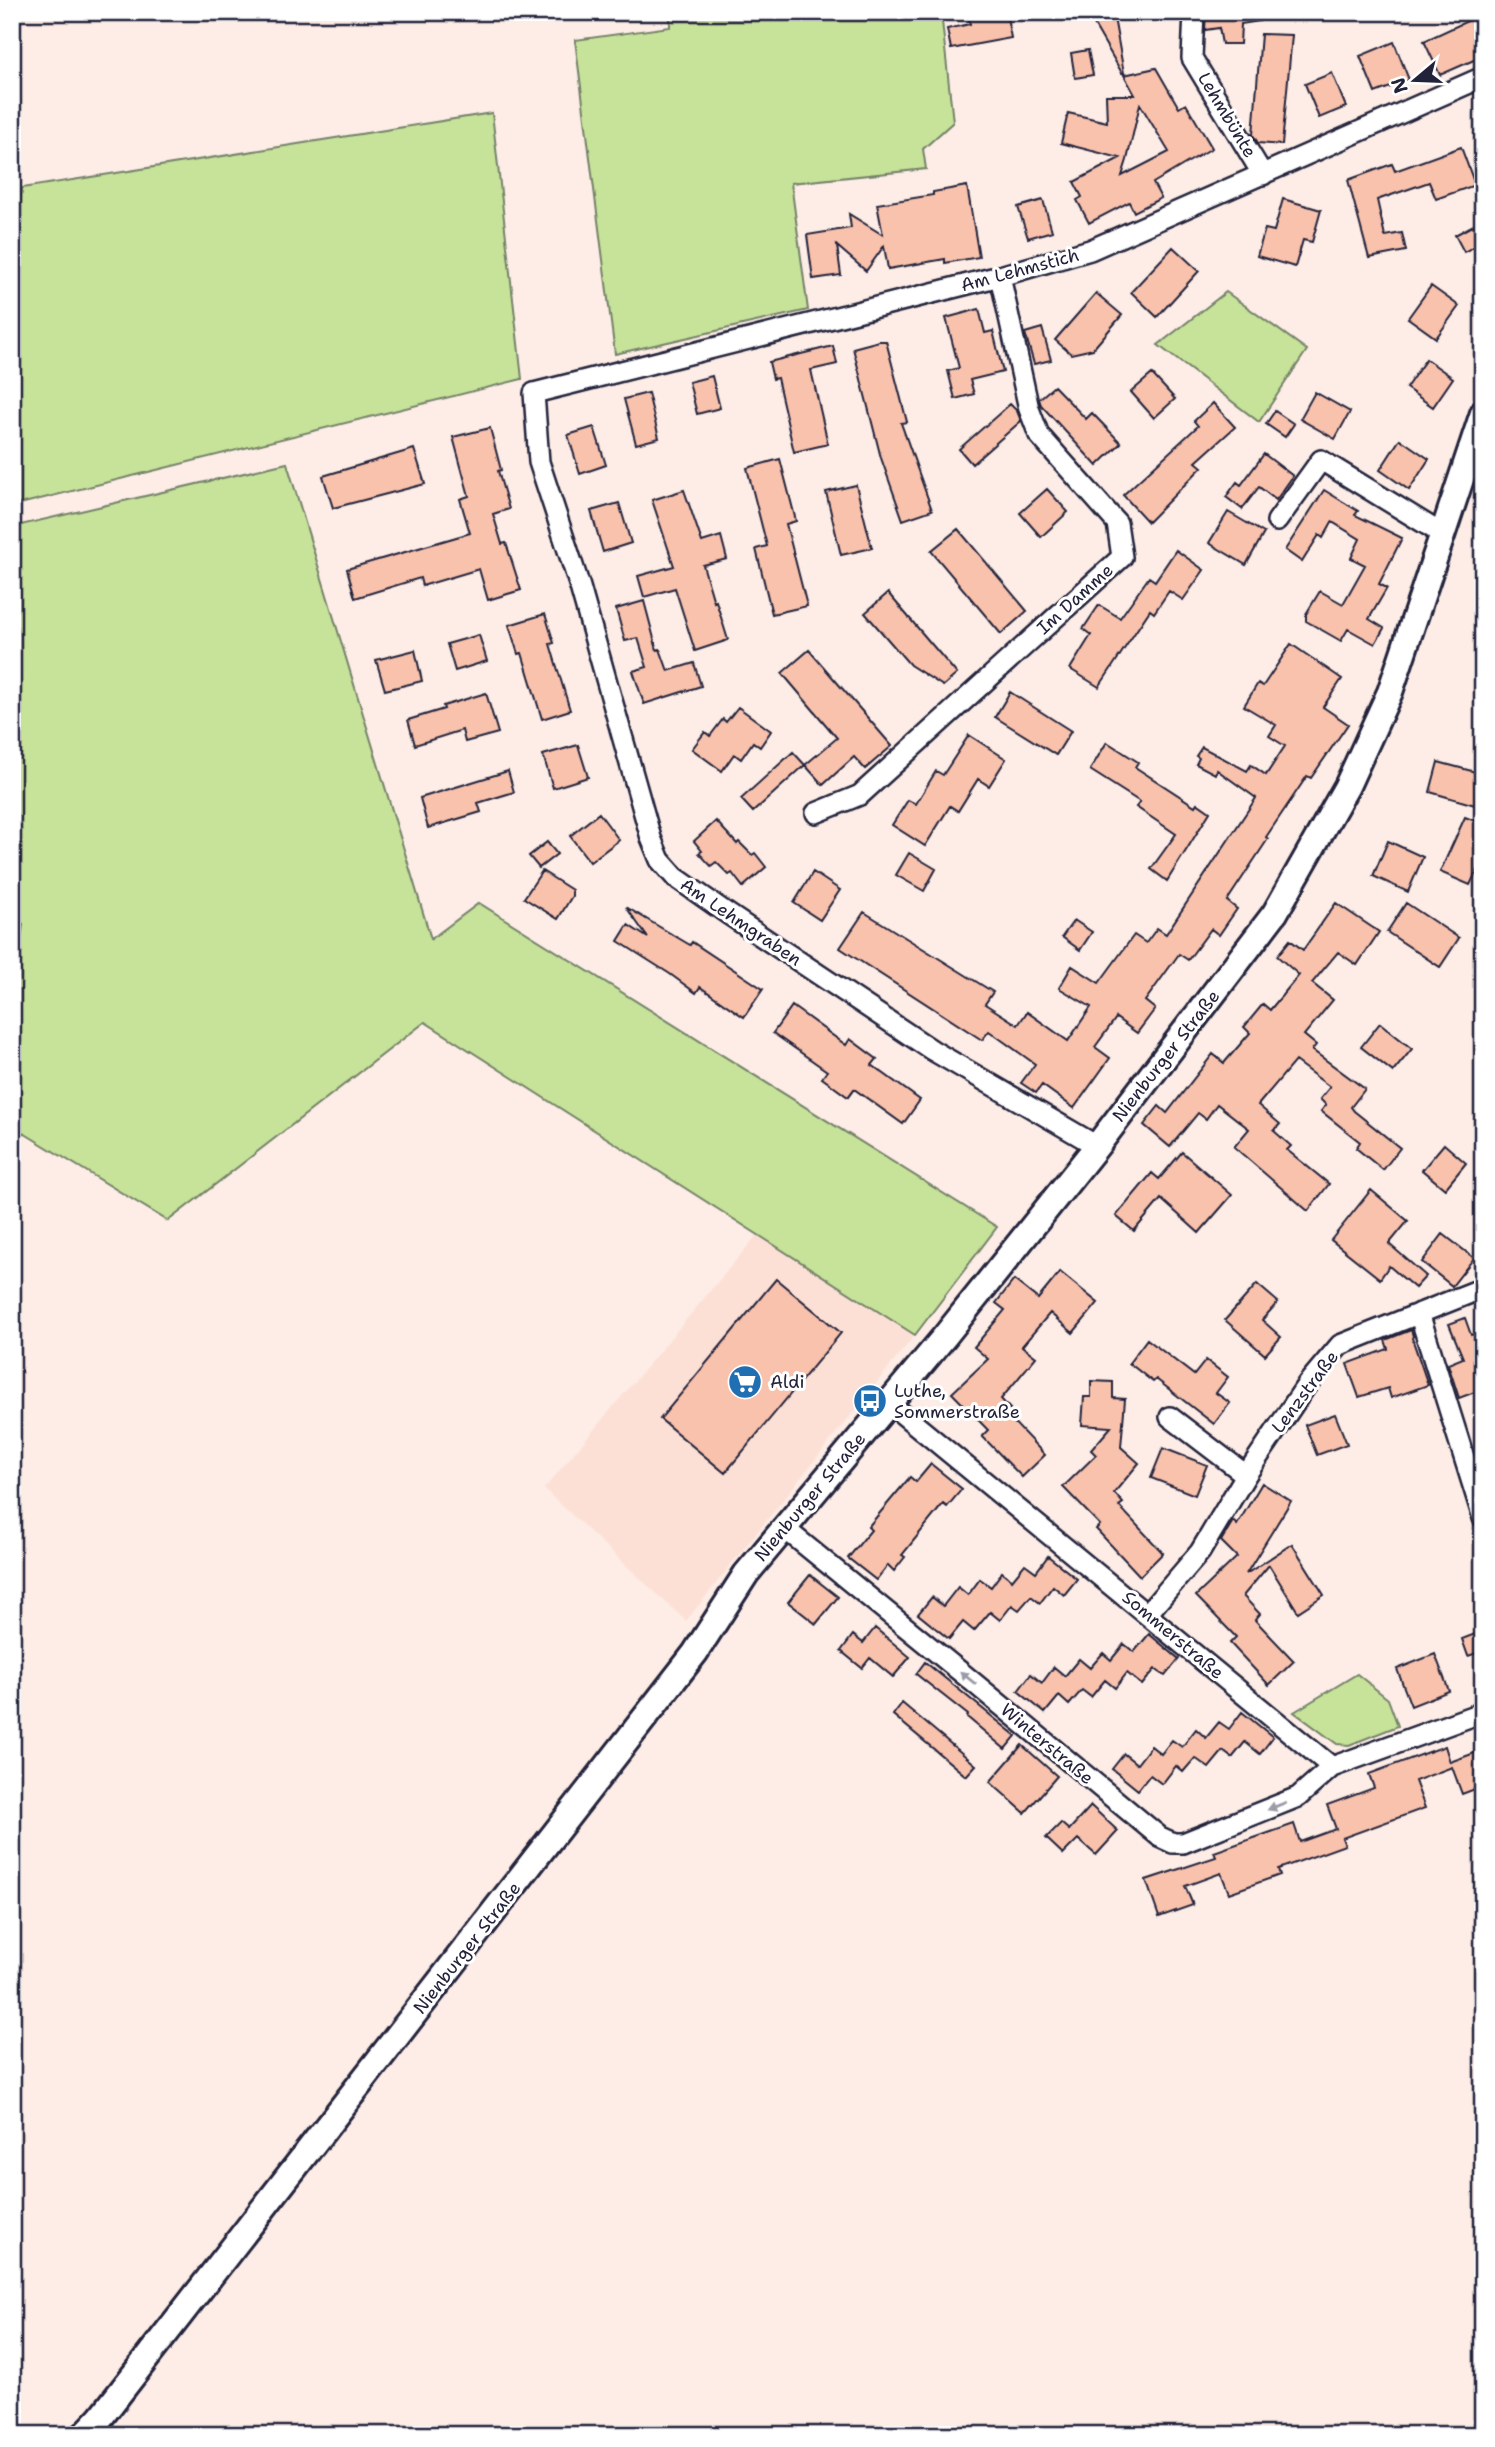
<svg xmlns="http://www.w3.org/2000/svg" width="1495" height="2447" font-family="'Shantell Sans',sans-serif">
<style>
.built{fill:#fce0d5}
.green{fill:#c7e299;stroke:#74826a;stroke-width:2}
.building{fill:#f9c2ad;stroke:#22223b;stroke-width:2;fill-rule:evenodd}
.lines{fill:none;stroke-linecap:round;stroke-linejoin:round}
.minor-casing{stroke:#22223b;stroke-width:24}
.tertiary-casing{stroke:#22223b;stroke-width:30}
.minor{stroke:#fff;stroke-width:19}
.tertiary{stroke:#fff;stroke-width:24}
.oneway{fill:#9c9ca7}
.labels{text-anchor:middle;stroke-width:6;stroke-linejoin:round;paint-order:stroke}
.street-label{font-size:18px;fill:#22223b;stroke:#fff}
.poi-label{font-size:18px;fill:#22223b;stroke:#fff;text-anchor:start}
</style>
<rect width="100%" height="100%" fill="#fdede6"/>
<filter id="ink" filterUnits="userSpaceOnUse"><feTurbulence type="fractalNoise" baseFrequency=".0143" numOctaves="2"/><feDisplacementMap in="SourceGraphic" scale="14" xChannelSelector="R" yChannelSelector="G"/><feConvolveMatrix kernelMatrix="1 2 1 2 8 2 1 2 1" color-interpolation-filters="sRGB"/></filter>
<g filter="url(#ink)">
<path class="built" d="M758,1234L915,1335L686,1621L544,1489Z"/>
<path class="green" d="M670,12H941L953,122L923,149L926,169L791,183L808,310L615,354L575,40L670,27Z
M492,113L522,379L12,506V261L22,188Z
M1226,292L1307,350L1259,422L1158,345Z
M287,463L431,939L479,903L997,1227L915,1335L425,1022L168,1221L12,1126V1003L23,924L12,921V527Z
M1357,1674L1388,1699L1398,1726L1349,1745L1337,1744L1294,1712Z"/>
<path class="building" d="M968,12H1006L1011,38L951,49L947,29L970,24Z
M1113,12L1124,73H1122L1089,16Z
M1206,12H1259L1260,21L1241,24L1240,44H1222L1219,28L1205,30Z
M1478,16L1483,27V56L1440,75L1424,41Z
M1261,34L1292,35L1282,145L1258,143L1253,135Z
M1394,42L1409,80L1375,93L1360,56Z
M1088,50L1093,75L1075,78L1071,53Z
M1156,68L1179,108L1186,104L1212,148L1153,183L1161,198L1134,212L1129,202L1089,223L1077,200L1082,197L1074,182L1120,158L1061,143L1068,113L1107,122L1106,95H1135L1124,75ZM1140,104L1169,152L1122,176L1127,160Z
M1332,73L1346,107L1319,118L1305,84Z
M1461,147L1475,185L1436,199L1429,182L1377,200L1385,236L1402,233L1406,251L1369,258L1348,180L1392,164L1395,171Z
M967,186L979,257L945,263V259L888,269L884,246L866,271L837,246L841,275L813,279L807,235L851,228L849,214L883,235L877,204L933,195V192Z
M1283,199L1321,210L1312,242L1303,240L1295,267L1257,256L1265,229L1274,231Z
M1043,200L1052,231L1028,238L1018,207Z
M1483,220V242L1464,252L1455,235Z
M1173,247L1199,271L1157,317L1131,292Z
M1431,286L1459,306L1436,338L1408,318Z
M1096,293L1122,315L1093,349L1071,354L1055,340Z
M979,309L985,333L993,331L1003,372L970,380L974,394L955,399L948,371L959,368L946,318Z
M1042,328L1051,360L1034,364L1025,333Z
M879,341H886L907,422L901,423L932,510L903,520L881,458L853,348Z
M833,346L837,364L811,370L828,444L794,452L777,378L773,379L769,362Z
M1426,359L1453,378L1433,407L1406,388Z
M1152,374L1175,399L1154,418L1131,392Z
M712,376L720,408L697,414L689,382Z
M1054,386L1086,419L1092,413L1121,443L1097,466L1041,405L1039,399Z
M1315,392L1350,412L1335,439L1300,419Z
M648,393L659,438L636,444L624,399Z
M1213,403L1235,427L1196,462L1202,467L1148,522L1123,495L1198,426L1194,421Z
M1010,404L1017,411L1021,421L972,464L959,449Z
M1275,411L1294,424L1285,437L1266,424Z
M594,427L606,465L580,474L568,435Z
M490,428L501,470L498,471L509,509L493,514L502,544L506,543L521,590L488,600L479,569L422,586L420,578L355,598L347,569L470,533L460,499L469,496L453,437Z
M1400,439L1429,459L1409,490L1380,470Z
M414,449L425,484L333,508L323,476Z
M1264,454L1293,476L1276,500L1259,487L1242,509L1226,497L1237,482L1241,485Z
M780,459L796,521L786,524L807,606L772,614L756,549L767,546L747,468Z
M856,485L872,548L841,555L826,492Z
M1047,489L1068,512L1041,537L1020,513Z
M684,490L702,542L721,536L727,559L703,565L714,602L716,601L728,640L695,651L675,588L644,597L638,576L674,566L652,500Z
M1324,490L1358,511L1355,515L1402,538L1379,584L1387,588L1369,619L1384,628L1375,644L1348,629L1341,641L1306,621V614L1320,591L1343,604L1365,565L1351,558L1360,539L1332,522L1323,538L1319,535L1302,562L1285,550Z
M619,503L631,543L603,552L591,511Z
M1228,512L1264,533L1246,565L1209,543Z
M958,529L1027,611L1001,634L931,551Z
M1176,550L1204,570L1183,600L1169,591L1154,613L1150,610L1099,687L1070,669L1091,635L1083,629L1099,605L1120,618L1149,577L1155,581Z
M888,593L957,674L943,686L910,665L865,613Z
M644,601L657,650L660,649L668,671L694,663L701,686L644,704L633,671L647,667L638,638L625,641L616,609Z
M545,614L554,643L550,644L570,710L542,719L522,653L518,654L509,625Z
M479,635L487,661L455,671L447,644Z
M1291,644L1342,679L1323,707L1348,724L1311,778L1307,776L1266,837L1268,839L1227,901L1237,909L1219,935L1211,929L1188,960L1179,954L1145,1001L1155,1009L1137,1033L1116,1018L1095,1047L1110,1058L1074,1108L1042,1085L1036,1093L1021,1083L1035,1064L989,1031L982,1040L840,948L864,912L993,992L985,1004L1018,1025L1027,1012L1068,1041L1091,1007L1059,988L1072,966L1099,983L1134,935L1146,943L1157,928L1166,934L1256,798L1217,770L1215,774L1196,764L1199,758L1196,756L1202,747L1247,771L1251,765L1266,775L1285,746L1269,736L1276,725L1244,706L1258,683L1263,686Z
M415,650L422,681L385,690L376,660Z
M809,650L892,746L865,769L854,757L823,785L805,765L837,738L782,673Z
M1010,692L1071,731L1056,755L995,717Z
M486,693L498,733L465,742L462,730L415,745L408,720L444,709L443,706Z
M738,707L771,731L760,747L753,742L741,759L734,754L722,771L692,749L705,732L710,736L723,719L726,722Z
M969,735L1006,759L989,786L978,779L958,811L950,806L925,846L892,825L908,800L916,804L936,771L943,775Z
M1107,742L1138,762L1135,767L1195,806L1197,803L1210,812L1167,881L1151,869L1176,834L1136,807L1140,802L1090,770Z
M578,745L588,777L553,788L543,755Z
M793,752L805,765L753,812L741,799Z
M1438,762L1483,774L1475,805L1430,792Z
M508,771L514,792L478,803L481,812L428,828L420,798Z
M599,813L619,840L590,862L570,836Z
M1465,817L1483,824V858L1470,885L1440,872Z
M716,821L737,844L739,842L752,855L755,853L766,867L743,887L732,873L729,875L716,862L711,866L699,853L702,851L694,841Z
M1388,841L1423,857L1408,892L1373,876Z
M547,842L557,854L539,868L529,856Z
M909,853L936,869L924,891L896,875Z
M542,871L572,890V896L558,919L524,898Z
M813,872L840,890L820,920L794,903Z
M1336,903L1379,932L1357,965L1338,952L1312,983L1333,1000L1304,1035L1316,1045L1312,1050L1365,1089L1351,1107L1354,1111L1400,1148L1383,1170L1356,1148L1360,1142L1321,1111L1326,1105L1320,1099L1330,1087L1295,1061L1258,1105L1280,1124L1274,1131L1291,1146L1287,1150L1329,1184L1308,1211L1234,1147L1249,1129L1217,1104L1206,1119L1198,1113L1170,1147L1144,1125L1159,1106L1167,1113L1213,1054L1224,1063L1250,1033L1244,1027L1263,1004L1270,1010L1299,975L1277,956L1290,940L1303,950Z
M1406,903L1459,938L1440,967L1387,932Z
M626,907L690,945L692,942L763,989L744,1017L700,987L696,993L670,974L618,941L628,925L648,938Z
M1074,920L1092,932L1080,950L1062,937Z
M792,1006L846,1045L850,1039L877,1059L872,1065L920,1100L903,1124L854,1089L848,1097L822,1078L827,1071L773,1033Z
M1380,1023L1412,1049L1393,1072L1361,1047Z
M1444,1144L1466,1163L1445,1189L1422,1170Z
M1182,1152L1232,1195L1199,1233L1161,1199L1134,1231L1116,1216L1152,1173L1159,1179Z
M1371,1190L1408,1221L1389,1244L1426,1276L1415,1288L1389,1266L1380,1279L1331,1240Z
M1443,1234L1474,1258L1452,1286L1422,1262Z
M1060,1272L1098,1303L1073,1333L1050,1313L1022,1346L1036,1357L1001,1399L1010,1409L1005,1413L1045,1455L1022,1477L982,1436L988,1430L952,1393L988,1359L974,1347L1005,1310L996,1303L1014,1280L1038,1299Z
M776,1279L841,1333L725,1473L660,1419Z
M1257,1284L1278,1302L1262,1320L1281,1337L1265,1355L1225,1320Z
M1465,1318L1471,1335L1483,1331V1389L1459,1398L1448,1364L1463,1358L1449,1324Z
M1411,1330L1413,1336L1412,1338L1428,1385L1391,1398L1388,1388L1359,1397L1347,1364L1388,1349L1385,1340Z
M1147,1339L1194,1375L1206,1360L1228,1377L1216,1393L1230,1403L1214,1424L1156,1379L1153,1382L1129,1363Z
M1091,1381L1113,1382V1398L1125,1399L1121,1447L1139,1463L1114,1493L1123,1503L1119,1506L1163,1553L1140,1576L1096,1529L1100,1525L1063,1487L1096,1455L1091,1450L1111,1427L1082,1425L1084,1397H1091Z
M1335,1414L1347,1444L1317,1455L1305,1425Z
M1163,1448L1207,1465L1195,1495L1151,1478Z
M931,1464L962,1489L947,1507L943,1504L902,1555L905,1557L894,1571L888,1565L876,1580L848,1558L871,1530L868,1527L910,1477L916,1482Z
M1262,1483L1291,1501L1246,1574L1292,1544L1324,1595L1298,1612L1269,1565L1243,1596L1260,1614L1255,1620L1294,1661L1269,1685L1230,1643L1236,1637L1196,1596L1237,1557L1221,1541L1233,1521L1237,1525Z
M1048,1556L1077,1579L1064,1595L1053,1586L1040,1603L1031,1596L1019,1610L1012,1605L1000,1620L990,1612L974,1631L963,1622L949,1639L918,1614L932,1597L943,1606L958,1587L968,1595L980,1579L991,1587L1002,1572L1012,1580L1025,1564L1036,1572Z
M810,1575L838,1597L816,1624L788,1602Z
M875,1628L910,1657L893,1677L870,1658L862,1668L841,1651L853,1635L863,1643Z
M1483,1631V1651L1468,1656L1462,1639Z
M1149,1634L1179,1659L1165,1676L1155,1669L1142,1685L1127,1673L1115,1688L1105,1680L1091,1697L1082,1690L1069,1705L1059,1696L1045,1713L1018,1691L1031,1674L1042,1683L1054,1667L1065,1676L1079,1659L1090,1668L1103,1653L1111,1660L1124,1644L1134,1652Z
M1435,1654L1449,1691L1411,1706L1397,1669Z
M925,1662L1016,1736L1005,1749L967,1717L968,1715L916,1674Z
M902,1703L976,1765L966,1776L893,1715Z
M1242,1712L1273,1737L1260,1754L1245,1742L1232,1758L1223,1751L1209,1768L1195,1758L1183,1772L1176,1766L1162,1784L1150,1775L1138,1790L1112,1769L1124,1754L1137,1764L1151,1746L1161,1754L1172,1740L1182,1747L1196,1729L1206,1738L1219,1722L1229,1729Z
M1022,1745L1057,1776L1025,1813L990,1782Z
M1445,1746L1450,1762L1483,1750V1786L1462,1794L1452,1767L1415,1781L1425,1808L1342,1838L1345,1845L1278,1869L1280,1875L1229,1893L1221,1873L1185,1886L1193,1905L1159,1917L1146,1880L1216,1857L1214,1852L1294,1824L1300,1842L1336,1829L1327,1805L1374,1788L1369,1774Z
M1091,1806L1118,1831L1096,1855L1078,1839L1063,1854L1046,1838L1061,1823L1069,1830Z"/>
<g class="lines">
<g class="minor-casing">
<path id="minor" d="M1194,12L1192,58L1263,175
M1277,521L1321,460L1442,534
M816,813L860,795L1122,557L1117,523L1039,435L1029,409L1000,276
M1097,1146L932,1050L728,914L675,877L660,860L651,838L580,587L539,462L534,393L1000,276L1090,250L1483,77
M1419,1313L1483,1518
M889,1403L1332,1767
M1170,1417L1246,1475
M784,1528L973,1682L1160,1837L1173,1843H1183L1298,1797L1332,1767L1483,1712
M1147,1614L1200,1552L1246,1475L1308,1383L1340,1345L1483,1288"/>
</g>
<g class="tertiary-casing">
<path id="tertiary" d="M84,2435L101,2417L695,1653L746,1574L945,1336L1097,1146L1275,913L1347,786L1390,692L1483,413"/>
</g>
<use href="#minor" class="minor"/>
<use href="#tertiary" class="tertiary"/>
</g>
<defs><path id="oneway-solid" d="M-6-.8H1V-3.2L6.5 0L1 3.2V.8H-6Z" transform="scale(1.75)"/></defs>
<g class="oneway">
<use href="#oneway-solid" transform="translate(968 1678) rotate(-141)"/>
<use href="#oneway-solid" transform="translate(1277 1806) rotate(158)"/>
</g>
</g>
<defs>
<g id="supermarket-disc" transform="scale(1.75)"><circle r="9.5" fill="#1f6fb2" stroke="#fff"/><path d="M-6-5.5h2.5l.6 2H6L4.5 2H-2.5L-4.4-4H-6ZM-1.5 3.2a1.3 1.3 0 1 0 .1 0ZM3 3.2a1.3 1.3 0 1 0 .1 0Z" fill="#fff"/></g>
<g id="bus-disc" transform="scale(1.75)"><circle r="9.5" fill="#1f6fb2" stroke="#fff"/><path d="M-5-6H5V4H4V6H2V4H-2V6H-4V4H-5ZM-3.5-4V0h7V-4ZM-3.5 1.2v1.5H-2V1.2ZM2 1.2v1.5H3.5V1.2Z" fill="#fff"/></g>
</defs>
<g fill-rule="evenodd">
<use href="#supermarket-disc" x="745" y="1382"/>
<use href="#bus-disc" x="870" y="1401"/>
</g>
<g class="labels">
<g class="street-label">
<text transform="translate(1227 115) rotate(59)" y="6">Lehmbünte</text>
<text transform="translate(1020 270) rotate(-15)" y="6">Am Lehmstich</text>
<text transform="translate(1075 599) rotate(-42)" y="6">Im Damme</text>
<text transform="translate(741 922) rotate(34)" y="6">Am Lehmgraben</text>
<text transform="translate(1166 1056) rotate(-52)" y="6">Nienburger Straße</text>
<text transform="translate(1305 1392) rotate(-53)" y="6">Lenzstraße</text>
<text transform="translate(810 1497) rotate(-50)" y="6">Nienburger Straße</text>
<text transform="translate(1173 1635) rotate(40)" y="6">Sommerstraße</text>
<text transform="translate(1047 1744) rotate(40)" y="6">Winterstraße</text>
<text transform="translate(467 1948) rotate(-52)" y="6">Nienburger Straße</text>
</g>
<g class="poi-label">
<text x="770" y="1388">Aldi</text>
<text x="894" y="1397">Luthe,<tspan x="894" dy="21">Sommerstraße</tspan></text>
</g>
</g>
<rect width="1495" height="2447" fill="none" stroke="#fff" stroke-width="42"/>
<rect x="21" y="21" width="1453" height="2405" fill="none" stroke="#22223b" stroke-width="2.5" filter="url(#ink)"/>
<g transform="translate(1415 80) rotate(251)" stroke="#ffffff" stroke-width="5" paint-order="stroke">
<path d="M0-5L12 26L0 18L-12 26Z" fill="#22223b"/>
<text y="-10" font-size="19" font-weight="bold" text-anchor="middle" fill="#22223b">N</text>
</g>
</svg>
